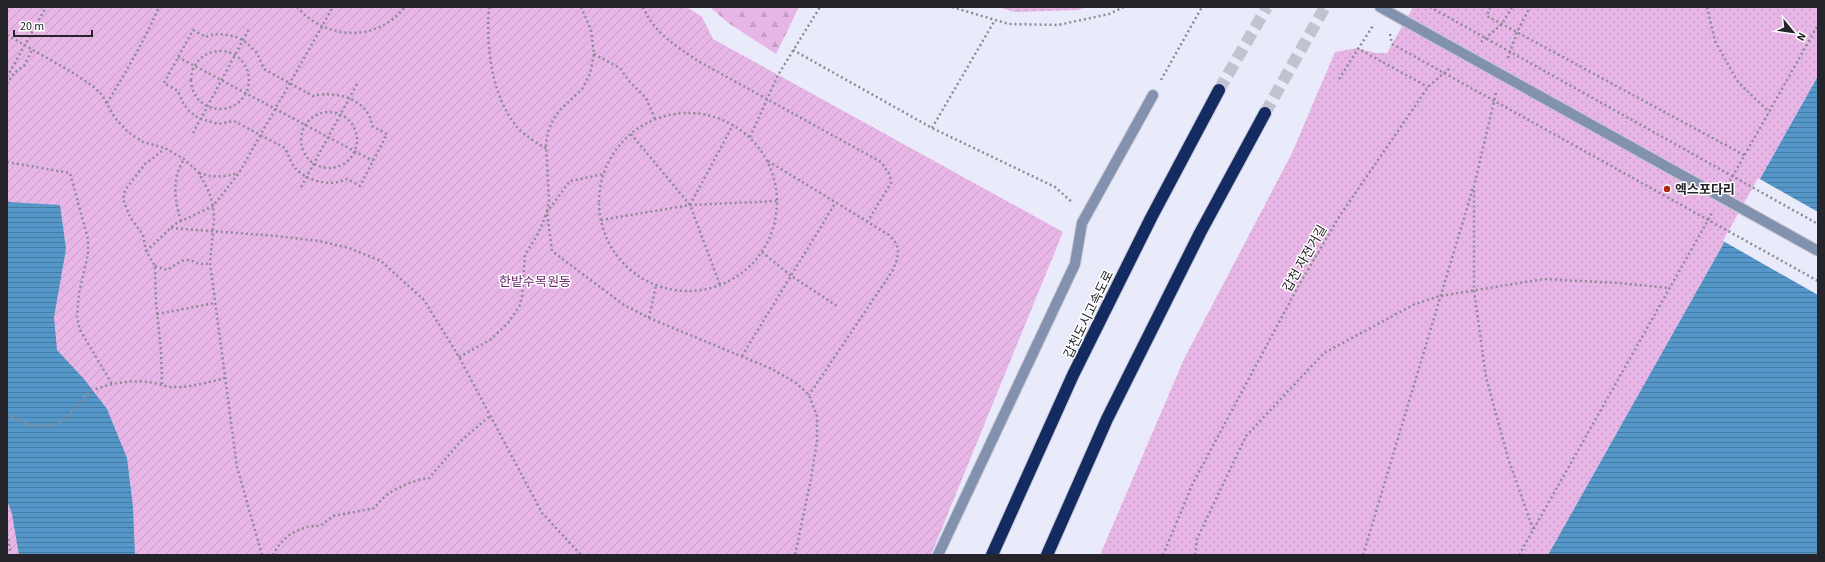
<svg xmlns="http://www.w3.org/2000/svg" width="1825" height="562" font-family="'Source Sans 3','Noto Sans KR',sans-serif">
<style>
.grass{fill:url(#grass-dots)}
.forest{fill:url(#forest-firs)}
.garden{fill:url(#garden-furrows)}
.water{fill:url(#water-rules)}
.pier{fill:#e9eafa}
.lines{fill:none;stroke-linecap:round;stroke-linejoin:round}
.highway-tunnel{stroke:#c2c2d0;stroke-width:12;stroke-dasharray:12 6;stroke-linecap:butt}
.lane-casing{stroke:#c6c6d5;stroke-width:12}
.street-casing{stroke:#c6c6d5;stroke-width:12}
.highway-casing{stroke:#c6c6d5;stroke-width:14}
.path{stroke:#8b8b97;stroke-width:2.5;stroke-dasharray:2 3;stroke-linecap:butt}
.lane{stroke:#8291ad;stroke-width:10}
.street{stroke:#8291ad;stroke-width:10}
.highway{stroke:#132b60;stroke-width:12}
.street-bridge-casing{stroke:#c6c6d5;stroke-width:12;stroke-linecap:butt}
.path-bridge{stroke:#8b8b97;stroke-width:2.5;stroke-dasharray:2 3;stroke-linecap:butt}
.street-bridge{stroke:#8291ad;stroke-width:10}
.poi-dot{fill:#b3260e;stroke:#fff;stroke-width:1.5}
.labels{text-anchor:middle;stroke-width:3;stroke-linejoin:round;paint-order:stroke}
.poi-label{font-size:13px;font-weight:bold;fill:#24242a;stroke:#fff;text-anchor:start}
.street-label{font-size:13px;fill:#24242a;stroke:#fff}
.park-label{font-size:13px;fill:#6f2b6f;stroke:#fff}
</style>
<defs>
<pattern id="grass-dots" width="8" height="8" patternUnits="userSpaceOnUse"><rect width="8" height="8" fill="#e8b6e6"/><path d="M2 2h.1M6 6h.1" fill="none" stroke="#c79cc5" stroke-width="1.8" stroke-linecap="round"/></pattern>
<pattern id="forest-firs" width="22" height="20" patternUnits="userSpaceOnUse"><rect width="22" height="20" fill="#e8b6e6"/><path d="M5 1l3.5 6h-7zM16 11l3.5 6h-7z" fill="#c79cc5"/></pattern>
<pattern id="garden-furrows" width="10" height="10" patternUnits="userSpaceOnUse"><rect width="10" height="10" fill="#e8b6e6"/><path d="M-1 1l2-2M0 10L10 0M9 11l2-2" fill="none" stroke="#c79cc5"/></pattern>
<pattern id="water-rules" width="6" height="5" patternUnits="userSpaceOnUse"><rect width="6" height="5" fill="#5497c8"/><path d="M0 2.5h6" fill="none" stroke="#457ba3"/></pattern>
</defs>
<rect width="100%" height="100%" fill="#e9eafa"/>
<path class="grass" d="M998,7H1088L1078,10L1015,12Z
M1413,7H1818V76L1548,555H1100L1184,359L1292,153L1335,52L1357,48L1375,53H1387Z"/>
<path class="forest" d="M710,7H799L776,54L727,22Z"/>
<path class="garden" d="M7,7H687L702,17L713,39L1063,232L931,555H7Z"/>
<path class="water" d="M1818,76V555H1548Z
M7,202L60,205L66,249L54,317L57,350L84,379L107,409L127,458L133,507L135,555H19L12,514L7,500Z"/>
<path class="pier" d="M1758,178L1818,212V295L1723,241Z"/>
<g class="lines">
<path class="highway-tunnel" d="M1219,90L1267,7
M1265,113L1325,7"/>
<g class="lane-casing">
<path id="lane" d="M938,555L1075,264L1082,223L1153,95"/>
</g>
<g class="street-casing">
<path id="street" d="M1380,7L1405,21"/>
</g>
<g class="highway-casing">
<path id="highway" d="M992,555L1073,375L1151,218L1219,90
M1047,555L1107,419L1200,233L1265,113"/>
</g>
<path class="path" d="M297,7C326,40 376,43 405,7
M489,7C486,47 491,95 517,127C525,136 537,143 547,149
M581,7L591,30L594,54L590,74L582,89L559,111L552,122L548,132L546,143L549,200L547,212L552,251L624,305L649,318L772,369L796,383L809,395L817,416V441L811,479L795,555
M643,7C654,33 676,46 698,61L881,162L890,175L891,183L868,221
M952,7L1009,24L1058,25L1109,14L1124,7
M1490,7L1487,16L1744,155
M1707,7L1715,41L1738,82L1769,112
M193,30L206,37L214,34L229,35L239,38L247,43L257,53L264,69L313,96C335,90 369,99 372,126L387,134L360,186L347,179C331,187 310,182 297,170C291,164 289,156 285,148L234,121L218,124L198,118L189,111L183,103L178,91L164,83Z
M1390,34L1392,44
M7,35L75,74L94,87L102,95L115,118L128,132L143,142L165,148L184,159L199,173L209,192L213,206L214,219L210,263L237,467L262,555
M1481,42L1502,24L1512,7
M1357,48L1428,87
M793,50L932,128L1055,187L1073,203
M191 80a29 29 0 1 1 58 0a29 29 0 1 1-58 0Z
M594,54L620,68L629,81L646,98L655,119
M178,57L373,161
M1508,58L1517,32L1530,7
M7,77L46,7
M1339,79L1374,24
M1161,80L1202,7
M7,84L14,73L24,66L32,50
M1496,93L1474,186V291L1486,377L1508,458L1533,529
M107,103C126,72 144,41 159,7
M301 140a28 28 0 1 1 56 0a28 28 0 1 1-56 0Z
M599 202a89 89 0 1 1 178 0a89 89 0 1 1-178 0Z
M932,128L995,20
M193,133L249,29
M631,134L690,205L720,285
M750,137L778,75L820,7
M768,161L889,235C902,248 899,254 893,270L809,395
M7,162L70,173L88,239V254L79,293L77,317L80,330L112,384
M199,173C213,178 224,177 238,173
M1730,181L1818,25
M301,187L357,84
M690,205L733,125
M601,220L690,205L777,201
M181,221C174,199 172,179 184,159
M171,228L276,236L319,241L349,248L381,261L424,300L459,357L542,513L581,555
M146,251L175,224L213,206L239,173L333,7
M762,252L790,275L837,306
M155,266L167,270C173,267 181,259 188,260C199,262 197,266 210,263
M157,314L215,303
M649,318L656,285
M742,356L836,202
M459,357L490,340L508,323L520,305L522,296L525,255L539,232L547,212L570,181L604,174
M162,384L161,350L156,303L155,266L146,251L143,235L130,217L123,199L125,190L145,164L165,149
M7,414C31,429 55,433 75,409C83,401 85,393 96,389C113,383 130,380 148,382C156,383 164,386 171,387C190,388 208,382 226,378
M7,534L11,555
M273,555C275,552 277,547 280,544C290,532 305,525 320,526L333,516L375,508C385,491 410,481 429,478L462,440L490,416
M1163,555L1193,483L1299,285L1339,217L1428,87L1451,67
M1195,555L1197,539L1246,436L1324,353L1415,304L1440,296L1544,279L1618,283L1670,288
M1363,555L1473,188
M1519,555L1712,213"/>
<use href="#lane" class="lane"/>
<use href="#street" class="street"/>
<use href="#highway" class="highway"/>
<g class="street-bridge-casing">
<path id="street-bridge" d="M1405,21L1818,251"/>
</g>
<path class="path-bridge" d="M1430,7L1818,224
M1392,44L1818,281"/>
<use href="#street-bridge" class="street-bridge"/>
</g>
<circle class="poi-dot" cx="1667" cy="189" r="4"/>
<g class="labels">
<g class="poi-label">
<text x="1675" y="194">엑스포다리</text>
</g>
<g class="street-label">
<text transform="translate(1304 258) rotate(-60)" y="5">갑천 자전거길</text>
<text transform="translate(1088 314) rotate(-64)" y="5">갑천도시고속도로</text>
</g>
<g class="park-label">
<text x="535" y="286">한밭수목원동</text>
</g>
</g>
<rect width="1825" height="562" fill="none" stroke="#24242a" stroke-width="16"/>
<g transform="translate(1793 32) rotate(119)" stroke="#ffffff" stroke-width="3" paint-order="stroke">
<path d="M0-3L7 15L0 10L-7 15Z" fill="#24242a"/>
<text y="-6" font-size="11" font-weight="bold" text-anchor="middle" fill="#24242a">N</text>
</g>
<path d="M14 30v6h78v-6" fill="none" stroke="#24242a" stroke-width="2"/>
<text x="20" y="30" font-size="12" fill="#24242a" stroke="#ffffff" stroke-width="3" paint-order="stroke">20 m</text>
</svg>
